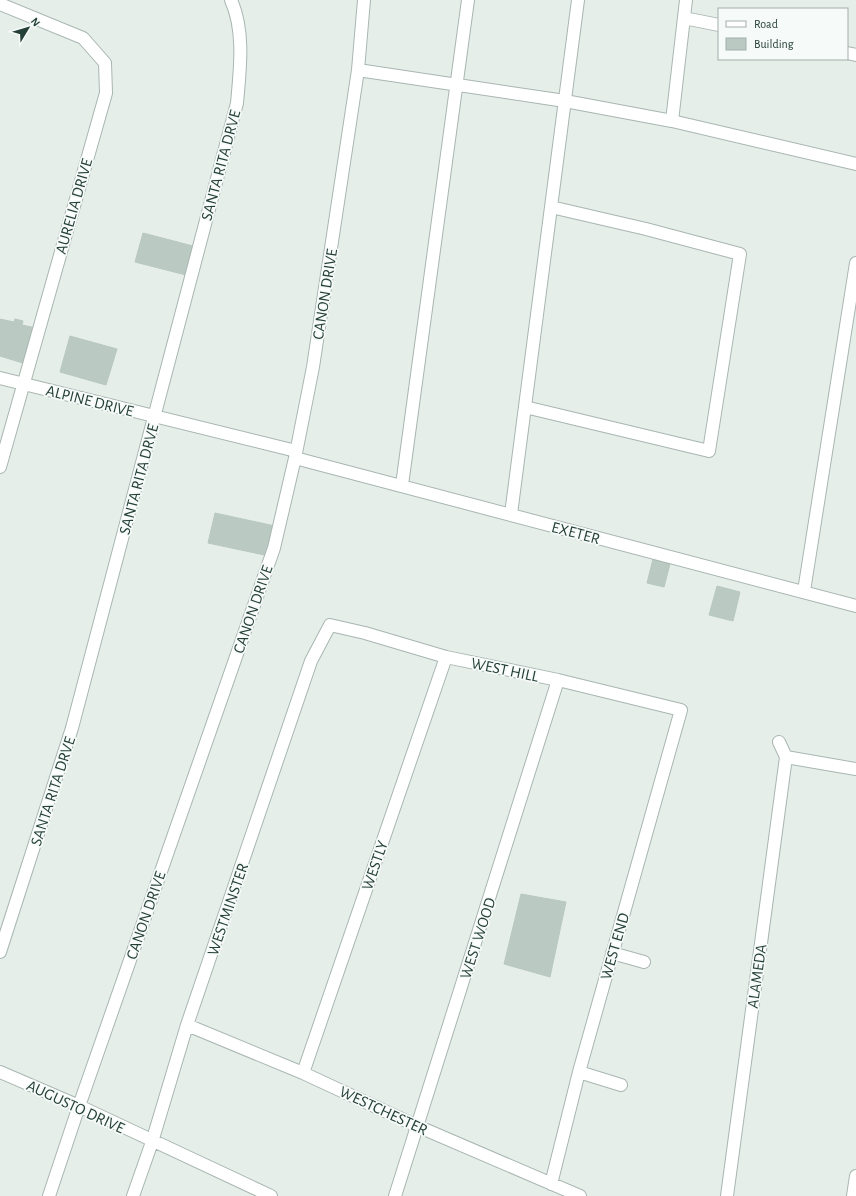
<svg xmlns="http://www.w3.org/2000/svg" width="856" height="1196" font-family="'Alegreya Sans',sans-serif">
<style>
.building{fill:#bbc9c3;stroke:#b8c8c1}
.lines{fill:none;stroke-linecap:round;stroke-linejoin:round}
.street-casing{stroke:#a8b6b1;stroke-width:14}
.street{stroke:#fff;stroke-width:12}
.labels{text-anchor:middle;stroke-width:3.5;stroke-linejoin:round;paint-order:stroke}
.street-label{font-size:16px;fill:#254038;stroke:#f6faf8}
</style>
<rect width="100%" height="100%" fill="#e6eeea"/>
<path class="building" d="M143,233L193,246L186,275L135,262Z
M0,319L14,322L15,319L23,321L22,325L36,328L26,364L0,356Z
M70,336L117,349L106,385L60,372Z
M215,513L275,526L269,556L208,543Z
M653,559L670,564L664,587L647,583Z
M717,586L740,592L733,621L709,615Z
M521,894L566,902L550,977L504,964Z"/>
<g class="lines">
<g class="street-casing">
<path id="street" d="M0,4L83,38L105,63L106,93L0,467
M684,18L719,25
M847,53L856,55
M358,70L565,101L672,121L856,164
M672,121L686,0
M0,378L296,451
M525,407L709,451L740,254L646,229L551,207
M295,458L856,606
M402,485L468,0
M511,514L578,0
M804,591L856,263
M779,742L786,757
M786,757L856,769
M0,952L72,728L237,103C240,70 245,31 231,0
M612,953L644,962
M187,1025L303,1073L417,1126L580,1196
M0,1072L79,1106L271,1196
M579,1072L621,1085
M303,1073L446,657
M49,1196L79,1106L274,548L295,458L313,367L358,70L364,0
M133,1196L152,1142L187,1025L311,661L330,625L365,633L446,657L558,680L681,710L579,1072L551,1184
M395,1196L558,680
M727,1196L786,757
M853,1196L856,1176"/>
</g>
<use href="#street" class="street"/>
</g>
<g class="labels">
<g class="street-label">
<text transform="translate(220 165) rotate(-75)" y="6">SANTA RITA DRVE</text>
<text transform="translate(73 206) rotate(-74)" y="6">AURELIA DRIVE</text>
<text transform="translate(324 294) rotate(-81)" y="6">CANON DRIVE</text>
<text transform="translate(90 400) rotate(14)" y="6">ALPINE DRIVE</text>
<text transform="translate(138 479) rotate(-75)" y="6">SANTA RITA DRVE</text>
<text transform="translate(576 532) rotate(15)" y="6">EXETER</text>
<text transform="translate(252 609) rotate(-71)" y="6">CANON DRIVE</text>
<text transform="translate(505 669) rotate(12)" y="6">WEST HILL</text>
<text transform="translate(52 791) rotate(-72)" y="6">SANTA RITA DRVE</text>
<text transform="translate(374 865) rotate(-71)" y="6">WESTLY</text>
<text transform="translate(227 909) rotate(-71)" y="6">WESTMINSTER</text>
<text transform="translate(145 915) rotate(-71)" y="6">CANON DRIVE</text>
<text transform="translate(477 938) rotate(-72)" y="6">WEST WOOD</text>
<text transform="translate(614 946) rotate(-74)" y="6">WEST END</text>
<text transform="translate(756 976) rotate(-82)" y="6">ALAMEDA</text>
<text transform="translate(76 1106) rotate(25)" y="6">AUGUSTO DRIVE</text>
<text transform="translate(384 1110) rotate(25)" y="6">WESTCHESTER</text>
</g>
</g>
<rect x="718" y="8" width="130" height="52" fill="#f6faf8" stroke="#a2b0ab"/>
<rect x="726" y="21" width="20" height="6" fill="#ffffff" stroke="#a2b0ab"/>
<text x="754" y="28" font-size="12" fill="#254038">Road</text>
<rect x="726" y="38" width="20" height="12" fill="#bbc9c3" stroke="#a2b0ab"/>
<text x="754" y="48" font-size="12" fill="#254038">Building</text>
<g transform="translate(28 28) rotate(52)" stroke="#f6faf8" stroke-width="3" paint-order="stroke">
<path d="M0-3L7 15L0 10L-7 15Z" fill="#254038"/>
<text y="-6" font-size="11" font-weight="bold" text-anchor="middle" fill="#254038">N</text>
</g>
</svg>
